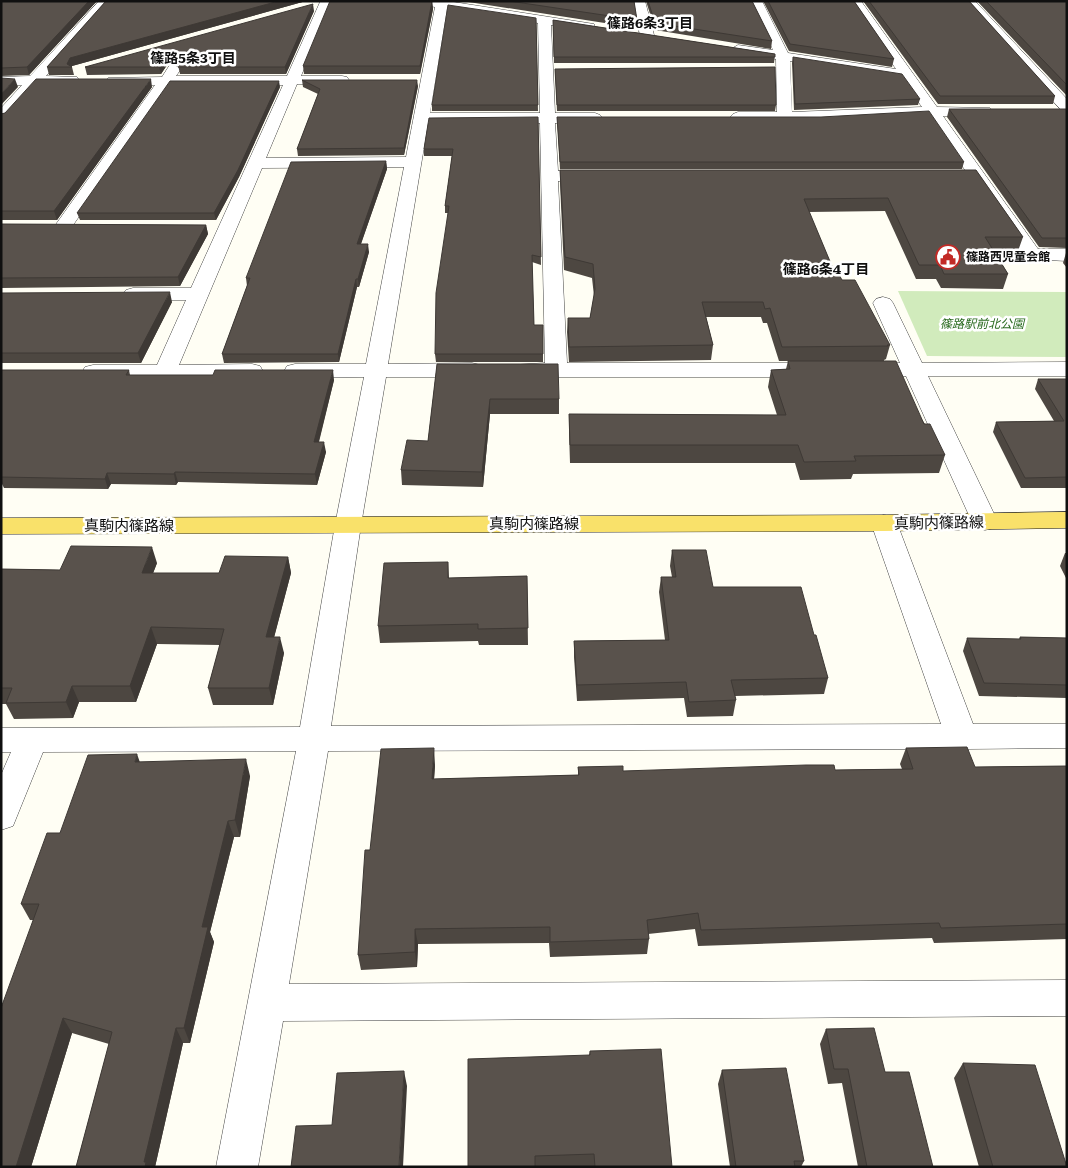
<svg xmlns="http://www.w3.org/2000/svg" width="1068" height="1168" font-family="Literata,'Noto Sans JP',serif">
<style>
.green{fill:#d1ebbc}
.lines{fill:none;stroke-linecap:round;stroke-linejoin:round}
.minor-casing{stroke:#434343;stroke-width:1}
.primary-casing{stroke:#212121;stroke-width:1}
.minor{fill:#fff;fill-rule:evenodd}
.primary{fill:#f9e16a;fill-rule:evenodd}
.wall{fill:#4d4741}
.shaded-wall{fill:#3e3935}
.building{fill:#59524c;stroke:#3e3935}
.labels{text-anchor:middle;stroke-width:5;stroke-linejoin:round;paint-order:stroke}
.far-poi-label{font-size:12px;font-weight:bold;fill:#101010;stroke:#fff;text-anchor:start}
.far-park-label{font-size:12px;font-style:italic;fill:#296a1f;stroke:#fff}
.far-neighbourhood-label{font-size:14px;font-weight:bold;fill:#101010;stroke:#fff}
.street-label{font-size:15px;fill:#101010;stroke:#fff}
</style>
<rect width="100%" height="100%" fill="#fffef4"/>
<path class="green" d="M898,291L1067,292V357L927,356Z"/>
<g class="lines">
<g class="minor-casing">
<path id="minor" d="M99,1H112L46,76L77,77L79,80L77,83L38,85L6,120L1,122V108L22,85H1V77L30,76Z
M332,1L301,76H342L347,77L349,80L347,83L342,84H297L266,158L406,157L435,7L418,4L416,1H447L594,24L595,27L594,30L589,31L551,25L555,113H595L600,115L603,118L600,121L595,123H555L558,171H596L602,172L604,176L602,180L596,181H558L567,363H810L818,365L821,370L818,375L810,377H520L512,375L509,370L512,365L545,363L540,123H428L388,364L472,363L480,365L483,370L480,375L472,377H386L361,525L331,726L941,724L871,523L875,517L884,515L893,517L897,523L973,724H1067V748L967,749L962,750L957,749L328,751L289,984L1067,980V1016L283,1021L258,1167H216L296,751L43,752L13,826L1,830V775L11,752H1V728L300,727L335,525L364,377L295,378L287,376L284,371L287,366L295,364H366L404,167L262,168L179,365L252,364L260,366L263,371L260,376L252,378L93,379L85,377L82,372L85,367L93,365H157L186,300H133L126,298L123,294L126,290L133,288H191L283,85H170L69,231L63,232L57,231L54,227L155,85H113L108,84L106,81L108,78L162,77L169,66L174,65L181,69L176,76H287L320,2ZM447,9L538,23L540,113H430Z
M633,1H645L654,35L652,38L647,39L640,35Z
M750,1H762L788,53L896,69L849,1H861L937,107L990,108L993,111L990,114L985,116H943L1038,249H1067V261L1026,259L928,116L785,122L733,120L730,117L733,114L738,112H777L776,59L738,53L731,49L738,45L773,50ZM790,61L902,79L922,107L792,112Z
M962,1H975L1067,99V112L1062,111Z
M883,297L890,299L893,303L922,363L1067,362V376H928L998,522L994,528L985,530L976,528L972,522L906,376L863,377L855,375L852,370L855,365L863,363H900L873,303L876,299Z"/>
</g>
<g class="primary-casing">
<path id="primary" d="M1067,512V528L884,531L1,534V518L884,515Z"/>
</g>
<use href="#minor" class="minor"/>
<use href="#primary" class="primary"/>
</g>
<path class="wall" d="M1,1H97L29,75L1,76Z
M106,1H306L72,66V67L74,75H49L47,67Z
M432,1L433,9L420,74H304L303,66Z
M462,1H634L637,20V28Z
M646,1H752L772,41L771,49L655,30Z
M763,1H854L894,59L892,67L789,51Z
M863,1H969L1055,96L1053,104H938Z
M977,1H1067V96Z
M314,11L286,74H180L178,65L175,63L167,65L161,74L87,75L85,67Z
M536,18L538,111H432V105Z
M553,20L775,54L774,63H554Z
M793,57L920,99L918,105L794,110L792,63Z
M555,69L776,105L775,111H557Z
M302,80L418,86L404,155L298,156L297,149L318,94L303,87Z
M152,87L57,220H1V114Z
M280,87L239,177L216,220H80L77,213Z
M949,109H1067V248L1039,247L947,117Z
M538,117L541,265L532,262L534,325H543V362H436L435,354L448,213H445V206L452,156H424V149Z
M557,117L964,162L962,169H560Z
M386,161L387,169L361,244L369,252L359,287H357L339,362L224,363L222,354L247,286L246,278Z
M560,170H976L1023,237L1018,251H994L1008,274L1003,289L941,288L936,279H916L885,211L809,212L834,271L842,280L890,345L886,359L884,360V361L945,455L939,473L853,474L851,479L800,480L795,463H570L569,432V414L777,415L768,387L771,370L786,369L788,361H779L767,323H763L761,317H706L713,345L711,360L569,362L567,332L568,318H590L594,296L592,278L564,270L560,183Z
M1,224L206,225L208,234L180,286L1,288Z
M1066,253H1067V268L1063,263Z
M1,293L172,302L141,363H1Z
M437,364L559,399V414H490L483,487L402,485L401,470L428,441Z
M1,370H129L130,375L334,380L319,442L326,452L317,485L178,482L176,485L111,484L108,489L4,488L2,484H1Z
M1038,379H1067V488H1021L993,432L996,422L1054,421L1035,389Z
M672,550L713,587L814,635L828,678L824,694L735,696L736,700L733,716L687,717L684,698L577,701L574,657V641L665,640L659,592L661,577H672L670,566Z
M1065,553H1067V580L1060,566Z
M288,557L291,573L274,637L284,653L273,705H213L208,688L220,645L157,644L136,702H79L73,718L14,719L6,704H1V569L60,570L157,563L153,573H219Z
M448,562L449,578L527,576L528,645H479L478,641L380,643L378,626Z
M1020,637L1067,638V698L979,696L963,651L967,638L1019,639Z
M906,748L975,767L1067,766V939L934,943L932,938L698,946L695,929L648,934L649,939L647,954L550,957L549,943L418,944L417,967L361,970L358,955L370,850L435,765L434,779L578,775V767L623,771L835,770L902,769L900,764Z
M140,762L250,776L240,837H234L210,932L214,942L190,1043H183L155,1167H76L109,1044L72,1033L31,1167H1L33,920H30L21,904L60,833Z
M826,1029L885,1072L933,1167H858L842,1083L828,1084L820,1044Z
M590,1051L672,1167H468L589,1055Z
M963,1063L1067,1167H979L954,1078Z
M722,1070L804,1161L801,1167H730L718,1084Z"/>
<path class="shaded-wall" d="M89,1H97L29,75L27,67Z
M279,1H306L72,66V67L67,64L70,58Z
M432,1L433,9L420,74V66Z
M313,4L314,11L286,74L285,67Z
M173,56L175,63L167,65L161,74L159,67L166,57Z
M15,79L18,87L1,105V94Z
M151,79L152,87L57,220L54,211Z
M417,80L418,86L404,155V148Z
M279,81L280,87L239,177L216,220L214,213Z
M386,161L387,169L358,252L357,244Z
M206,225L208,234L180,286L178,277Z
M368,244L369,252L359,287L358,279Z
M356,279L357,287L339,362L338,354Z
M170,292L172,302L141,363L138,353Z
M333,370L334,380L316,452L314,442Z
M490,399V414L483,487L482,472Z
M324,442L326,452L317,485L315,474Z
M175,472L178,482L176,485L174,474Z
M107,473L111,484L108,489L105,479Z
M152,547L157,563L147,589L142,573Z
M288,557L291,573L270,653L266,637Z
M151,627L157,644L136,702L130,686Z
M280,637L284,653L273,705L269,688Z
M72,686L79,702L73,718L66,702Z
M434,748L435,765L433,795L432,779Z
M137,754L143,771L135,762Z
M246,759L250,776L240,837L235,820Z
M228,821L234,837L210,932L214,942L190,1043L184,1028L202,927Z
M415,929L418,944L417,967L415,952Z
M63,1018L72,1033L31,1167H16Z
M176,1028L183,1043L155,1167H145L144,1162Z
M404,1071L407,1086L403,1167H399Z"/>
<path class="building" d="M1,1H89L27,67L1,68Z
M106,1H279L70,58L67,64L72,67H47Z
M330,1H432L420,66H303Z
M509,1H634L637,20Z
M648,1H752L772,41L655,23Z
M768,1H854L894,59L790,44Z
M869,1H969L1055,96H940Z
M986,1H1067V85Z
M313,4L285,67H178L180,60L173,56L166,57L159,67H85Z
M448,5L536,18L538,105H432Z
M553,20L775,54V57H554Z
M793,57L902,74L920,99L795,104Z
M775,67L776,105H557L555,69Z
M1,78L15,79L1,94Z
M36,79H151L54,211H1V114L5,113Z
M302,80H417L404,148L297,149L320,89Z
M170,81H279L238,170L214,213H77Z
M949,109H1067V238H1042Z
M929,111L964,162H560L557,117H821Z
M538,117L541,257L532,255L534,325H543V354H435L436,293L449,206H445L453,149H424L429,118Z
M386,161L357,244H368L358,279H356L338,354H222L250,278H246L291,162Z
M560,170H976L1023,237H985L1008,274H944L940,265H919L888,198L804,199L834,271H837L842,280H855L890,345H887L888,346L782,347L770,308L765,309L763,302H702L713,345L569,347L568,318H590L595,289L593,264L565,257Z
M1,224L206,225L178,277L1,278Z
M170,292L138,353H1V293Z
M788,361H896L924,424H930L945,455L854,456L856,461L804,462L798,445H570L569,414L786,415L771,370L790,369Z
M437,364H558L559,399H490L482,472L401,470L407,440L428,441Z
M1,370H129L126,375H213L215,370H333L314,442H324L315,474L175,472L174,474L107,473L105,479L1,477Z
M1038,379H1067V477L1025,478L996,422L1064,421Z
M71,546L152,547L142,573H219L225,556L288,557L266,637H280L269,688H208L224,629L151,627L130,686H72L66,702L6,703L12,688H1V569L60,570Z
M672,550H706L713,587H801L814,635H816L828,678L731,680L736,700L689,702L686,682L577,685L574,641L669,640L661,577H676Z
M448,562V578L527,576L528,628L478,629V624L378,626L384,563Z
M1020,637L1067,638V685L984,683L967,638L1021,639Z
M967,747L975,767L1067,766V924L941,928L939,923L701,930L698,913L647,920L649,939L550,942V927L415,929V952L358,955L365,850H370L381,749L434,748L432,779L579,775L578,767L623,766V771L806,765H834L835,770L913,769L906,748Z
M137,754L135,762L246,759L235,820L228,821L202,927H208L184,1028H176L144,1162H146L145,1167H76L112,1032L63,1018L16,1167H1V1008L39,904H21L47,833H60L88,755Z
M874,1028L885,1072H909L933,1167H867L848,1069H834L826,1029Z
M661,1049L672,1167H595L594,1154L535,1156V1167H468V1059L590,1055V1051Z
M963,1063L1035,1065L1067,1167H993Z
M786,1068L804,1161H794L795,1167H736L722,1070Z
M404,1071L399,1167H291L296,1126L332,1125L337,1073Z"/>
<defs>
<g id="civic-ring" transform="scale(1.25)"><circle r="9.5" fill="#fff" stroke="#c22a26" stroke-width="1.5"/><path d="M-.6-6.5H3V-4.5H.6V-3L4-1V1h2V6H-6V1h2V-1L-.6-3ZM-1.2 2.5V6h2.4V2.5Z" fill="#c22a26"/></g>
</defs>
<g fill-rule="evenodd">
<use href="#civic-ring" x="948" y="257"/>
</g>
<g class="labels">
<g class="far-poi-label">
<text x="966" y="261">篠路西児童会館</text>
</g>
<g class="far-park-label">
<text x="982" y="328">篠路駅前北公園</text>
</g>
<g class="far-neighbourhood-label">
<text x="650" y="28">篠路6条3丁目</text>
<text x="193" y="63">篠路5条3丁目</text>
<text x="826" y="274">篠路6条4丁目</text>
</g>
<g class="street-label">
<text transform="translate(939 523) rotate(-1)" y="5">真駒内篠路線</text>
<text x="534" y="529">真駒内篠路線</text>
<text x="129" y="531">真駒内篠路線</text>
</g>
</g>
<rect width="1068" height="1168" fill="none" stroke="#101010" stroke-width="5"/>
</svg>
